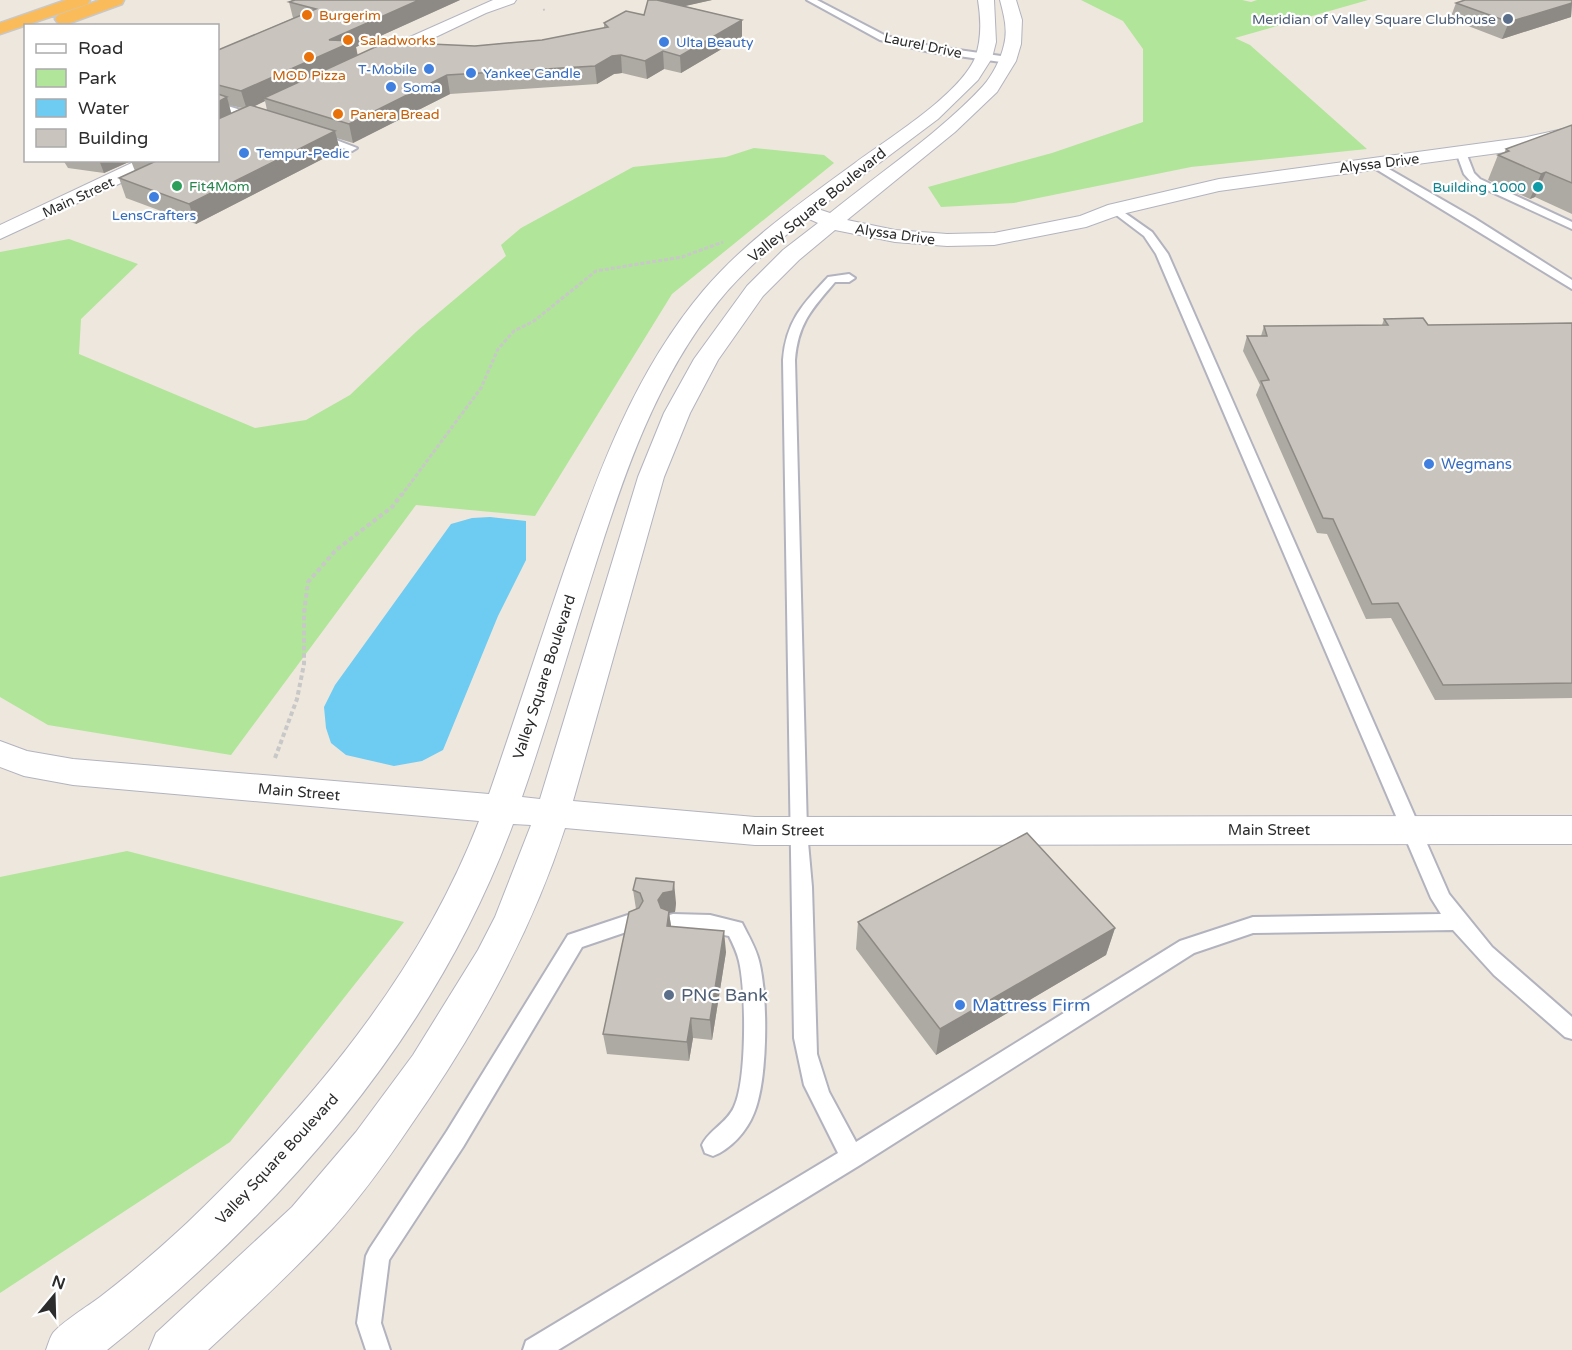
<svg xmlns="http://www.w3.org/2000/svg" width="1572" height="1350" font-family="'Varela Round',sans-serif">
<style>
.green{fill:#b1e599}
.water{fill:#6ecbf2}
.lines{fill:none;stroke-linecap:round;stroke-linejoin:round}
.service-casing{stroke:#b2b3bf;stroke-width:4}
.minor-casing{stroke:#b2b3bf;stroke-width:2}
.trunk-casing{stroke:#c8c8c8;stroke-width:3}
.path-far2{stroke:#c8c8c8;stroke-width:2;stroke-dasharray:2 1.5;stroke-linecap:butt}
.path-far1{stroke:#c8c8c8;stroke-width:3;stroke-dasharray:4 2;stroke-linecap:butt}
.path{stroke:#c8c8c8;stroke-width:4;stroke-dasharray:4.5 3;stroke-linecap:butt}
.service{fill:#fff;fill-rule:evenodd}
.minor{fill:#fff;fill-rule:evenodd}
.trunk{fill:#fabc5a;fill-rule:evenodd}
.wall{fill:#ada9a3;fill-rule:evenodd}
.shaded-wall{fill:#8d8984}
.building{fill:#c9c4bd;stroke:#8d8984;stroke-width:1.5}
.food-dot{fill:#e8710a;stroke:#fff;stroke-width:2}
.service-dot{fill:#5c6f8a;stroke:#fff;stroke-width:2}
.shop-dot{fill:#3f7fe0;stroke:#fff;stroke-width:2}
.leisure-dot{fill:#2e9e5b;stroke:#fff;stroke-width:2}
.culture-dot{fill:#0f9aa8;stroke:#fff;stroke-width:2}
.labels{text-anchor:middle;stroke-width:4.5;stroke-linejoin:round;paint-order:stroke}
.far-food-label{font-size:14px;fill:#c56008;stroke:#fff;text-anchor:start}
.far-service-label{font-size:14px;fill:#4e5e75;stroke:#fff;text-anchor:end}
.far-shop-label{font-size:14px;fill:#366cbe;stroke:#fff;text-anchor:start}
.far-street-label{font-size:14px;fill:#2c2c2c;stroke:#fff}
.far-leisure-label{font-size:14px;fill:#27864d;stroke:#fff;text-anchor:start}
.far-culture-label{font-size:14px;fill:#0d838f;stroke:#fff;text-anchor:end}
.street-label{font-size:15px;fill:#2c2c2c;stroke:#fff}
.shop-label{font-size:15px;fill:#366cbe;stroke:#fff;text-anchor:start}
.near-service-label{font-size:18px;fill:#4e5e75;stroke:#fff;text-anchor:start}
.near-shop-label{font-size:18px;fill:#366cbe;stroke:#fff;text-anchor:start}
</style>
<rect width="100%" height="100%" fill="#eee7dd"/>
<path class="green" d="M1081,0H1242L1251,2L1257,0H1368L1235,38L1250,45L1367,149L1191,167L1014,203L941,207L928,187L1052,153L1143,122V49L1123,21Z
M754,148L824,155L834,163L672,294L535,516L416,505L231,755L48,725L0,697V252L69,239L138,264L81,319L79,354L255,428L306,420L350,395L417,331L506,256L501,245L521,228L633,167L726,157Z
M127,851L404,922L230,1142L0,1293V877Z"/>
<path class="water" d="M490,517L526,521V560L498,616L443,750L422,761L394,766L346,755L331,743L326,728L324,707L335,685L451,524L472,518Z"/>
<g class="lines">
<g class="service-casing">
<path id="service" d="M807,0H817L886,36L930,46L1008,57L1013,60L1008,63L930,52L880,40Z
M218,103L260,116L262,118L257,121L218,109Z
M315,135H323L357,148L352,151L315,139Z
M1457,150H1465L1474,173L1480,179L1572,222V229L1472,183L1464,174L1456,152Z
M1375,161L1474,218L1572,280V289L1371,166V162Z
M1115,206L1152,232L1168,254L1449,894L1492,947L1572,1017V1039L1565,1037L1494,975L1453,930L1253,933L1194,953L860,1165L558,1350H523L526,1341L838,1153L804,1085L794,1038L783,360C786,321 803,304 828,277L849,274L855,278L849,282H835C812,309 798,323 795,360L807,831L812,887L817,1054L829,1092L856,1142L1180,941L1253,917L1441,914L1431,898L1156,254L1144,236L1111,211L1110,209Z
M634,913L641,915L644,921L641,927L582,947L463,1147L389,1260L381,1323L390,1350H366L357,1323L366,1256L370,1248L447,1131L568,935Z
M673,914L710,915L742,923C748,935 756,948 759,961C768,997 768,1079 754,1113C747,1131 731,1149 713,1156L705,1153L702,1145C709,1130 727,1123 734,1107C747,1080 746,991 739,961C737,952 733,944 729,936C708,931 683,934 666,928L663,922L666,916Z"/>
</g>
<g class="minor-casing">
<path id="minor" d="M493,0H516L514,3L486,13L377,65H365L362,61L365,57Z
M978,0H994L996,42L992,58L978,80L938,119L818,209L830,213C878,174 942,131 983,86C992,76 1001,59 1004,45C1008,30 1004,15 1000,0H1016L1022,20L1021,44L1016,61L997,92L955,132L847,220L895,230L947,234L994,233L1080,216L1108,205L1219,179L1527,137L1572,127V139L1527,149L1219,191L1122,214L1086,227L994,245L947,246L895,242L835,230L799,260L763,296L718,360L690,413L664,477L573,801L755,817L1572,816V844L755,845L565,828C530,936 475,1033 411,1125C384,1165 355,1205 322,1240C286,1278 247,1314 208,1350H149L156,1333L292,1207L356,1132L413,1055L478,950L495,917L531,825L513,824C435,1036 282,1210 107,1350H46C48,1345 50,1337 53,1333C62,1322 88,1306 100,1297C130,1274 159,1249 187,1223C308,1107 418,978 479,821L73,785L24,776L0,767V741L27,751L73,759L489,794C515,719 539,644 565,568C599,470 635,372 703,291C746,240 802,202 855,163C889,138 959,95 975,58C982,39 981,19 978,0ZM807,218L818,223L783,250L747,286L694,359L664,413L638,477L540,799L522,797C549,720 571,641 596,563C625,471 657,378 718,302C744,270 776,243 807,218Z
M138,160H164L162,164L0,239V225Z"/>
</g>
<g class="trunk-casing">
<path id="trunk" d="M66,0H90L88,4L0,34V23Z
M100,0H124L122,4L70,23H58L55,19L58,15Z"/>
</g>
<path class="path-far2" d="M543,10L546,9"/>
<path class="path-far1" d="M401,496L481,388L498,349L514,331L534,321L596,271L682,257L723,242"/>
<path class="path" d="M275,758L297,699L304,664V613L308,582L336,550L392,507L402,494"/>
<use href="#service" class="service"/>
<use href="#minor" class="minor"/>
<use href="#trunk" class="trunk"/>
</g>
<path class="wall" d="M291,0H460L356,47L358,56L542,40L604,28V23L644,15L648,0H712L684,6L742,20V37L681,73L664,69L647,79L622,73L614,74L597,84L450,94L353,143L336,138L340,150L196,224L126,198L119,178L135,171L131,161L104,173L68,168L63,160H218V50L293,18L289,2L292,1ZM265,101L267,110L254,106ZM229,105L242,108L231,113Z
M1572,0L1571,17L1502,39L1450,19L1456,3Z
M1572,125V214L1535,197L1530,199L1488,180L1498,155L1504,153L1506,149Z
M1384,319L1428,325L1572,323V698L1435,700L1391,618L1366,619L1327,534L1317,533L1256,395L1260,385L1243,351L1247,336H1261L1264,326L1382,325Z
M633,890L676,903L675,912L669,913L671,926L726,952L712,1040L693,1038L689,1061L607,1054L603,1034L636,909Z
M858,922L1115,928L1106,955L936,1055L856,949Z"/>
<path class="shaded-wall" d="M419,0H460L356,47L358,59L264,98L265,101L247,110L241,91L329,40Z
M649,0H712L650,14Z
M1572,3L1571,17L1502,39L1509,22Z
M742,20V37L681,73L680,56Z
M663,51L664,69L647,79L645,61Z
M621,55L622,73L614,74L597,84L595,66L612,56Z
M447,75L450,94L353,143L349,124Z
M227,97L232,116L218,124V102Z
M335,131L340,150L196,224L189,204Z
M99,160H131V161L104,173Z
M1546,172L1535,197L1530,199L1541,174Z
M674,882L676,903L675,912L669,913L672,932L661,921L658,900L663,893Z
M1115,928L1106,955L936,1055L940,1029Z
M724,931L726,952L712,1040L710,1020Z
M691,1018L693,1038L689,1061L687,1042Z"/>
<path class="building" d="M295,0H419L329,40L354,41L241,91L218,85V50L316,9L289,2Z
M648,0H657L742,20L680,56L663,51L645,61L621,55L612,56L595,66L447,75L349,124L264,98L386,42L475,46L542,40L608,27L604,23L626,11L644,15Z
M1465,0H1572V3L1509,22L1456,3Z
M218,94L227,97L218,102Z
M250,105L335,131L189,204L119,178L154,162L145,160H218V119Z
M1572,125V183L1546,172L1541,174L1498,155L1509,151L1506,149Z
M1423,318L1428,325L1572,323V683L1443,685L1398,603L1372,604L1333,519L1323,518L1261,381L1269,380L1247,336H1267L1264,326L1388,325L1384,319Z
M1027,833L1115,928L940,1029L858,922Z
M636,878L674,882L673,891L663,893L658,900L661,908L669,911L667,926L724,931L710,1020L691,1018L687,1042L603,1034L629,912L639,908L643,901L640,893L633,890Z"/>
<g class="food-dot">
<circle cx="307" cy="15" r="6"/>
<circle cx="348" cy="40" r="6"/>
<circle cx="309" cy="57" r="6"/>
<circle cx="338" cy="114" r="6"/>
</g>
<g class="service-dot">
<circle cx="1508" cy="19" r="6"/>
<circle cx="669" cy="995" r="6"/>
</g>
<g class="shop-dot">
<circle cx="664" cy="42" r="6"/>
<circle cx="429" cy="69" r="6"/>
<circle cx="471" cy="73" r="6"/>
<circle cx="391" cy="87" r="6"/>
<circle cx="244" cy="153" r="6"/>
<circle cx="154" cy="197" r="6"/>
<circle cx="1429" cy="464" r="6"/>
<circle cx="960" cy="1005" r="6"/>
</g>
<circle class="leisure-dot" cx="177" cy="186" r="6"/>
<circle class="culture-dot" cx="1538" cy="187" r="6"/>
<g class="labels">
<g class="far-food-label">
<text x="319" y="20">Burgerim</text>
<text x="360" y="45">Saladworks</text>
<text x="309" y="80" text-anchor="middle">MOD Pizza</text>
<text x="350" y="119">Panera Bread</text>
</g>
<g class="far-service-label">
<text x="1496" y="24">Meridian of Valley Square Clubhouse</text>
</g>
<g class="far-shop-label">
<text x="676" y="47">Ulta Beauty</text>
<text x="417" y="74" text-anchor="end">T-Mobile</text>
<text x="483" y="78">Yankee Candle</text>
<text x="403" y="92">Soma</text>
<text x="256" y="158">Tempur-Pedic</text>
<text x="154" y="220" text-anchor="middle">LensCrafters</text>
</g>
<g class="far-street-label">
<text transform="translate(923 45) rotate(12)" y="5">Laurel Drive</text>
<text transform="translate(1379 163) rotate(-7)" y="5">Alyssa Drive</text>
<text transform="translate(78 197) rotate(-25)" y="5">Main Street</text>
<text transform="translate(895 234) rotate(8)" y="5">Alyssa Drive</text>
</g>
<g class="far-leisure-label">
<text x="189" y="191">Fit4Mom</text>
</g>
<g class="far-culture-label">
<text x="1526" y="192">Building 1000</text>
</g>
<g class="street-label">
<text transform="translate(817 205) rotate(-39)" y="5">Valley Square Boulevard</text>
<text transform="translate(544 677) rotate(-72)" y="5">Valley Square Boulevard</text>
<text transform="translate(299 792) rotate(5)" y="5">Main Street</text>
<text transform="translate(783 830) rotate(1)" y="5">Main Street</text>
<text x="1269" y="835">Main Street</text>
<text transform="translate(277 1159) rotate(-47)" y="5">Valley Square Boulevard</text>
</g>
<g class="shop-label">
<text x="1441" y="469">Wegmans</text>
</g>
<g class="near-service-label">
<text x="681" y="1001">PNC Bank</text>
</g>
<g class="near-shop-label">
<text x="972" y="1011">Mattress Firm</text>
</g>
</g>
<rect x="24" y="24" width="195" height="138" fill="#ffffff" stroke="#ababab" stroke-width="1.5"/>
<rect x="36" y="44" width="30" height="9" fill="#ffffff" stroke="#ababab" stroke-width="1.5"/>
<text x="78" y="54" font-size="18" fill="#2c2c2c">Road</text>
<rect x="36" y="69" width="30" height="18" fill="#b1e599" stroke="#ababab" stroke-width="1.5"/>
<text x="78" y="84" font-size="18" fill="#2c2c2c">Park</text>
<rect x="36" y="99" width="30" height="18" fill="#6ecbf2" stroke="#ababab" stroke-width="1.5"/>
<text x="78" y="114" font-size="18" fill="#2c2c2c">Water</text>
<rect x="36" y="129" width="30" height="18" fill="#c9c4bd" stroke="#ababab" stroke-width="1.5"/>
<text x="78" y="144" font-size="18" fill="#2c2c2c">Building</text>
<g transform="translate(54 1296) rotate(19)" stroke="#ffffff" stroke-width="4.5" paint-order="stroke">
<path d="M0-4.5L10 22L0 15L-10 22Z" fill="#2c2c2c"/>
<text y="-9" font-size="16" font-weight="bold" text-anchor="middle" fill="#2c2c2c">N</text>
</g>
</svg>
